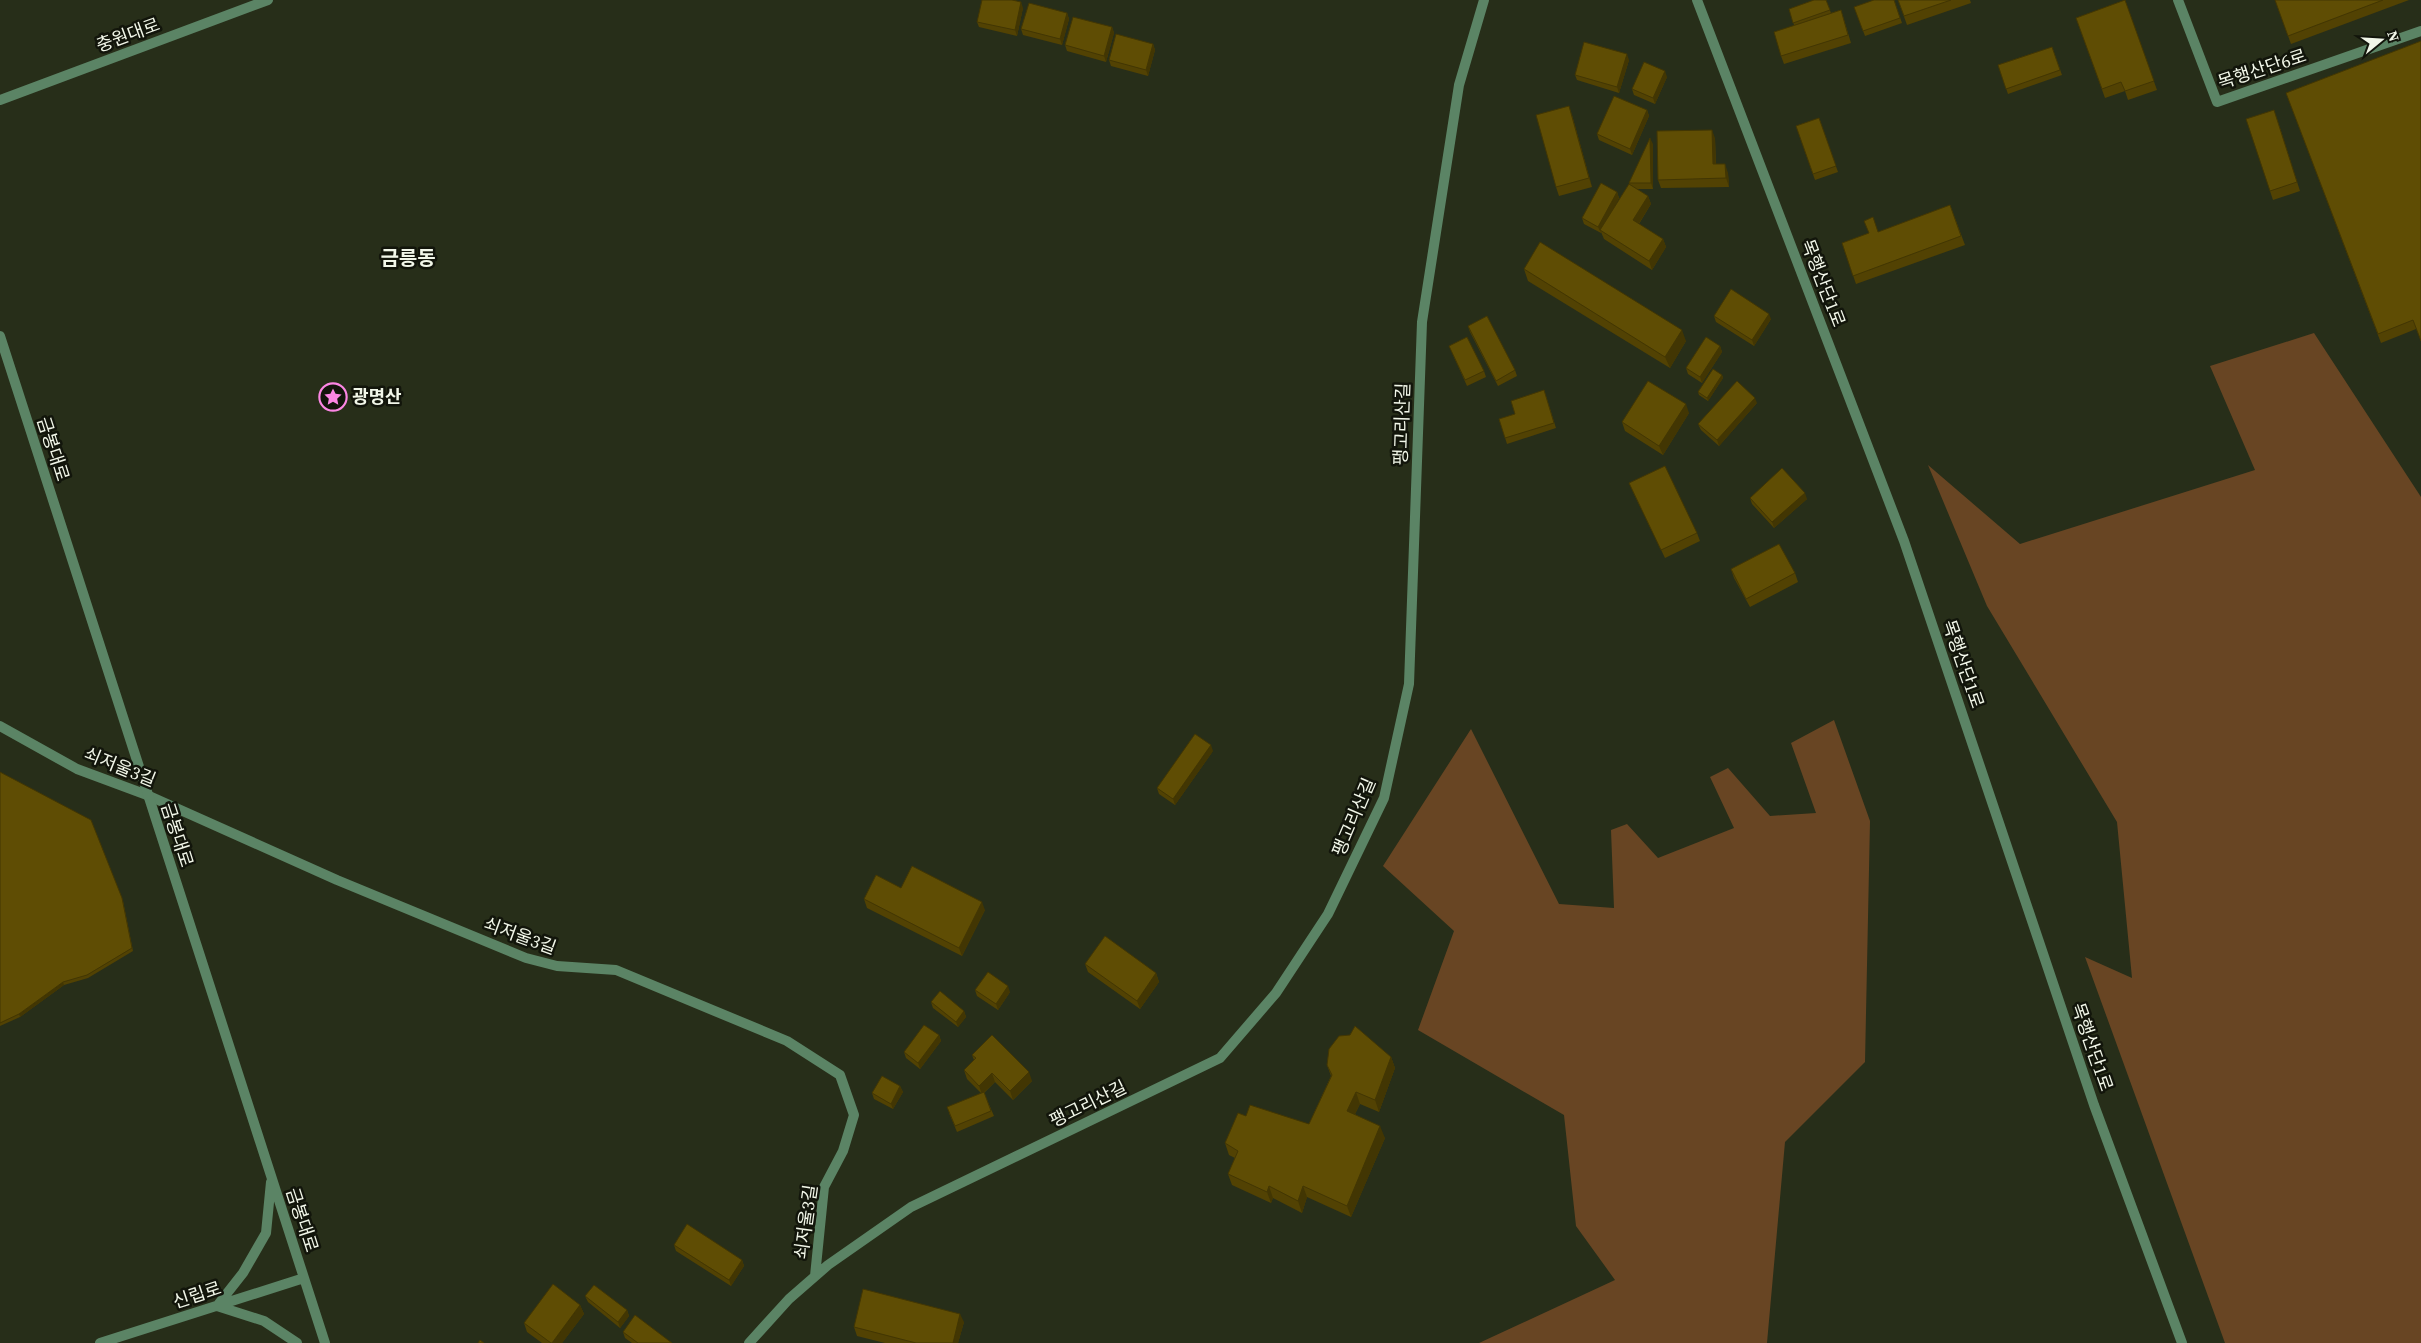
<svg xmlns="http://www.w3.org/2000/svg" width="2421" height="1343" font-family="'Source Serif 4','Noto Sans KR',serif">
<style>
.green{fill:#684523}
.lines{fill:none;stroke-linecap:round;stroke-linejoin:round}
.minor{stroke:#5b8465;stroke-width:10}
.tertiary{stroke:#5b8465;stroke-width:10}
.wall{fill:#524203}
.shaded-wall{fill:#423603}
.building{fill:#5f4d04;stroke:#423603}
.labels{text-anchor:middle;stroke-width:5;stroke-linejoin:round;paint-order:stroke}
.street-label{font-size:18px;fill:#f2f7e9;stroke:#12150b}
.poi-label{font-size:18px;font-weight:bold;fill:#f2f7e9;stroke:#12150b;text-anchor:start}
.quarter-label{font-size:20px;font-weight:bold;fill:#f2f7e9;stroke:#12150b}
</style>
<rect width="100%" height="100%" fill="#272e19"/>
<path class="green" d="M2314,333L2421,497V1343H2225L2085,957L2132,978L2117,822L1987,606L1928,465L2020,544L2255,470L2210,366Z
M1834,720L1870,821L1865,1062L1785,1142L1767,1343H1479L1615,1280L1576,1226L1564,1115L1418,1030L1454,931L1383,866L1471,729L1559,904L1614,908L1611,830L1627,824L1658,858L1734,828L1710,777L1728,768L1770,816L1816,813L1791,743Z"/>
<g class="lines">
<path class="minor" d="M1697,0L1904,541L2094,1105L2182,1343
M2178,0L2217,102L2421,31
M0,726L77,769L147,795L337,880L526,958L557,966L616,970L787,1041L840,1075L854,1115L843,1151L824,1187L815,1276
M749,1343L789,1299L828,1265L911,1207L1220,1058L1276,993L1328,914L1384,798L1409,684L1422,322L1459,85L1484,0"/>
<path class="tertiary" d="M0,100L268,0
M0,336L325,1343
M271,1182L266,1233L243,1273L217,1306L264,1321L297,1343
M100,1343L304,1278"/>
</g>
<path class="wall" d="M1826,0L1831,13L1841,10L1851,43L1784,64L1781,56L1794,25L1789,9Z
M1894,0L1902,23L1865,36L1854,7Z
M1898,0H1970L1971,3L1907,25Z
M2125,0L2157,90L2128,100L2125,91L2105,98L2076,18Z
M2275,0H2409L2291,44Z
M1023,8L1017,36L979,27L977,22Z
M1067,13L1069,19L1062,45L1023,35L1021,29Z
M1112,27L1114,33L1106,62L1067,51L1065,45Z
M2421,41L2416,329L2381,343L2286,93Z
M1153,44L1155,50L1148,76L1111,66L1109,60Z
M2052,47L2062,75L2008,94L1998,65Z
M1629,60L1619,93L1577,80L1575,75Z
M1667,77L1655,104L1634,95L1632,89Z
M1647,110L1649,116L1632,155L1599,140L1597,134Z
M1572,115L1592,187L1559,196L1556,187Z
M1819,118L1838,172L1815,180L1796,126Z
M2277,119L2300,191L2273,200L2270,191Z
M1715,138L1716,164L1728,173L1729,187L1661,188L1658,180Z
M1653,144V189H1637L1648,196L1651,204L1639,224L1663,239L1666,247L1652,270L1604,239L1601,232V233L1584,224L1582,218L1617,192L1619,198L1612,211L1629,184V183Z
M1950,205L1965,245L1856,284L1842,243L1878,232Z
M1524,269L1686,341L1670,368L1528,281Z
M1714,316L1771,319L1754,346L1716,322Z
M1468,326L1515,370L1517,376L1498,386L1470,332Z
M1449,346L1484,371L1486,377L1467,386Z
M1720,346L1722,352L1702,383L1688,374L1686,368Z
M1722,375L1723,378L1708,401L1699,395L1698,392Z
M1544,390L1556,428L1507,444L1499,419L1515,414Z
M1757,403L1719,446L1701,430L1698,424Z
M1689,413L1663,455L1625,431L1622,422Z
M1629,483L1697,533L1700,541L1665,558L1633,492Z
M1750,498L1807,499L1774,528L1752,504Z
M1731,569L1795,573L1798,582L1750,607L1734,578Z
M1213,751L1175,805L1159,794L1157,788Z
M0,772L123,901L133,951L88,978L64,985L20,1017L0,1026Z
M901,888L985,910L962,956L867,908L864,899Z
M1085,964L1156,973L1159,982L1140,1009L1088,972Z
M975,990L1010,992L998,1010L977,996Z
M931,1002L964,1011L966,1017L958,1027L933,1008Z
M939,1035L941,1041L920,1069L906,1058L904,1052Z
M972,1055L1032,1081L1013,1100L995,1082L984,1093L994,1116L957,1132L949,1113L981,1093L967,1079L964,1070L974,1060Z
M1391,1057L1395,1068L1379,1112L1360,1104L1355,1114L1385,1138L1351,1217L1307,1197L1302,1213L1273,1198L1271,1203L1232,1185L1228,1174L1235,1158L1229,1155L1225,1143L1246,1116L1309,1124L1331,1076L1327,1065Z
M900,1086L903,1092L893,1109L874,1099L872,1093Z
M674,1245L742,1260L744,1266L731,1286L676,1251Z
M585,1296L627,1310L629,1316L620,1328L588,1302Z
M580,1305L584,1314L562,1343H542L527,1332L524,1323Z
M964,1322L958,1343H885L857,1336L854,1327Z
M623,1332L672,1343H632L625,1338Z"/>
<path class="shaded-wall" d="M1021,2L1023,8L1017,36L1015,30Z
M1067,13L1069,19L1062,45L1060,39Z
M1112,27L1114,33L1106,62L1104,56Z
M1153,44L1155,50L1148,76L1146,70Z
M1627,54L1629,60L1619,93L1617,87Z
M1665,71L1667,77L1655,104L1653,98Z
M1569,106L1572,115L1592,187L1589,178Z
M1647,110L1649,116L1632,155L1630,149Z
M1712,130L1715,138L1716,173L1713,164Z
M1650,138L1653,144V189L1651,183Z
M1725,164L1728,173L1729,187L1726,178Z
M1617,192L1619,198L1602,231L1600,230L1601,233L1598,227Z
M1648,196L1651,204L1636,228L1633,220Z
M1663,239L1666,247L1652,270L1649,261Z
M1769,314L1771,319L1754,346L1752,340Z
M1682,330L1686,341L1670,368L1665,357Z
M1720,346L1722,352L1702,383L1700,377Z
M1722,375L1723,378L1708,401L1707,398Z
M1755,398L1757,403L1719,446L1717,440Z
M1686,404L1689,413L1663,455L1659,446Z
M1805,493L1807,499L1774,528L1772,522Z
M1211,745L1213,751L1175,805L1173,799Z
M982,902L985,910L962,956L959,948Z
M1156,973L1159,982L1140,1009L1137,1001Z
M63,982L64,985L20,1017L19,1014Z
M1008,986L1010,992L998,1010L996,1004Z
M964,1011L966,1017L958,1027L956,1022Z
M939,1035L941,1041L920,1069L918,1063Z
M1391,1057L1395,1068L1379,1112L1375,1100Z
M1029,1072L1032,1081L1013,1100L1010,1091Z
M992,1073L995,1082L982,1094L979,1086Z
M900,1086L903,1092L893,1109L891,1104Z
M1356,1092L1360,1104L1351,1122L1347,1111Z
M1380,1126L1385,1138L1351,1217L1347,1206Z
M1269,1186L1273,1198L1271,1203L1267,1192Z
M1303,1186L1307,1197L1302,1213L1298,1201Z
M742,1260L744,1266L731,1286L729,1280Z
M580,1305L584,1314L562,1343H552Z
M627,1310L629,1316L620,1328L618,1322Z
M960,1314L964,1322L958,1343H953Z"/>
<path class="building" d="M982,0H1012L1021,2L1015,30L977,22Z
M1814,0H1826L1830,10L1793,23L1789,9Z
M1874,0H1894L1900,18L1863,31L1854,7Z
M1898,0H1951L1904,16Z
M2125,0L2154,81L2125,91L2121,82L2102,89L2076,18Z
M2275,0H2383L2288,36Z
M1029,3L1067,13L1060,39L1021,29Z
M1841,10L1848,35L1781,56L1774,32Z
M1073,17L1112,27L1104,56L1065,45Z
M1116,34L1153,44L1146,70L1109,60Z
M2421,41V341L2413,320L2378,334L2286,93Z
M1584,42L1627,54L1617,87L1575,75Z
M2052,47L2060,70L2006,89L1998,65Z
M1644,62L1665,71L1653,98L1632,89Z
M1614,96L1647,110L1630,149L1597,134Z
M1569,106L1589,178L1556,187L1536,115Z
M2274,110L2297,182L2270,191L2246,119Z
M1819,118L1836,166L1813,174L1796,126Z
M1712,130L1713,164H1725L1726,178L1658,180L1657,131Z
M1650,138L1651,183H1629Z
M1601,183L1617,192L1598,227L1582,218Z
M1629,184L1648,196L1633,220L1663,239L1649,261L1600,230Z
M1950,205L1961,236L1853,276L1842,243L1869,233L1864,221L1873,217L1878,232Z
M1540,242L1682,330L1665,357L1524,269Z
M1731,289L1769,314L1752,340L1714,316Z
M1487,316L1515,370L1496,381L1468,326Z
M1467,337L1484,371L1465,380L1449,346Z
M1706,337L1720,346L1700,377L1686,368Z
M1713,369L1722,375L1707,398L1698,392Z
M1648,381L1686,404L1659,446L1622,422Z
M1737,381L1755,398L1717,440L1698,424Z
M1544,390L1554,423L1505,438L1499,419L1515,414L1511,401Z
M1665,466L1697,533L1661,550L1629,483Z
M1782,468L1805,493L1772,522L1750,498Z
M1779,544L1795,573L1746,599L1731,569Z
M1195,734L1211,745L1173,799L1157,788Z
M0,772L91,820L122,898L132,948L87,975L63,982L19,1014L0,1023Z
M912,866L982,902L959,948L864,899L876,875L901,888Z
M1105,936L1156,973L1137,1001L1085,964Z
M988,972L1008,986L996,1004L975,990Z
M940,991L964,1011L956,1022L931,1002Z
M924,1025L939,1035L918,1063L904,1052Z
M1355,1026L1391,1057L1375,1100L1356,1092L1347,1111L1380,1126L1347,1206L1303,1186L1298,1201L1269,1186L1267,1192L1228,1174L1238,1151L1225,1143L1238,1113L1246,1116L1250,1105L1309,1124L1332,1075L1327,1065L1329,1049L1339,1036L1350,1035Z
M992,1035L1029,1072L1010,1091L992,1073L979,1086L964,1070L976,1058L972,1055Z
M882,1076L900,1086L891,1104L872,1093Z
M984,1092L991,1111L955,1126L947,1107Z
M687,1224L742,1260L729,1280L674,1245Z
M553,1284L580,1305L552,1343H551L524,1323Z
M594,1285L627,1310L618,1322L585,1296Z
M863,1289L960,1314L953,1343H916L854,1327Z
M635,1315L672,1343H638L623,1332Z
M480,1340L484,1343H478Z"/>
<defs>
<g id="sight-ring" transform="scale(1.4375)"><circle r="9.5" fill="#12150b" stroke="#fc86e4" stroke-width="1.5"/><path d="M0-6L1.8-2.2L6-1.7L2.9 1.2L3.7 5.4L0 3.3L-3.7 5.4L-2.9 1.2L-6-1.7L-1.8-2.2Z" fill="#fc86e4"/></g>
</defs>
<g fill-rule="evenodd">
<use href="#sight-ring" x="333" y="397"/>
</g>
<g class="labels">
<g class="street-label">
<text transform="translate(128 35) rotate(-20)" y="6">충원대로</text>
<text transform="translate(2262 69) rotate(-18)" y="6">목행산단6로</text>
<text transform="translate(1823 283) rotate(69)" y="6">목행산단1로</text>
<text transform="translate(1402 424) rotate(-88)" y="6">팽고리산길</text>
<text transform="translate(53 449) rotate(72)" y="6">금봉대로</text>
<text transform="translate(1963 664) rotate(71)" y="6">목행산단1로</text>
<text transform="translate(120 767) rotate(22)" y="6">쇠저울3길</text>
<text transform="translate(1354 817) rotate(-67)" y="6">팽고리산길</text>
<text transform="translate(177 835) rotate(72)" y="6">금봉대로</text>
<text transform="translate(520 936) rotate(20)" y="6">쇠저울3길</text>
<text transform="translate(2092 1047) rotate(71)" y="6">목행산단1로</text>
<text transform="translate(1088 1104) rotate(-26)" y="6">팽고리산길</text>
<text transform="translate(302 1220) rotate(72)" y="6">금봉대로</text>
<text transform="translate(806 1222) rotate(-82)" y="6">쇠저울3길</text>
<text transform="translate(197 1295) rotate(-18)" y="6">신립로</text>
</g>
<g class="poi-label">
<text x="352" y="403">광명산</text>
</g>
<g class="quarter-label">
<text x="408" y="265">금릉동</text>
</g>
</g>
<g transform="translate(2381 40) rotate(72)" stroke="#12150b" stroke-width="4" paint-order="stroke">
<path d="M0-4L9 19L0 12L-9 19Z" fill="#f2f7e9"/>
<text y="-8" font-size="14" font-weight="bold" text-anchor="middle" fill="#f2f7e9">N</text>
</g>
</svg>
